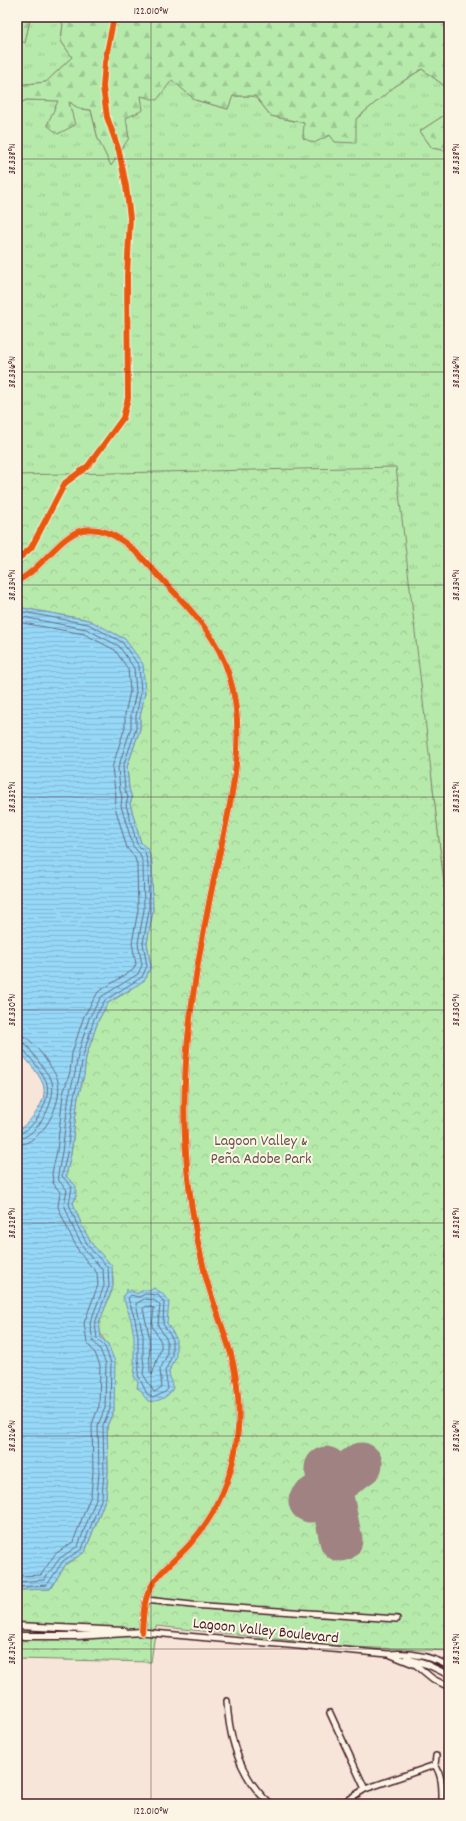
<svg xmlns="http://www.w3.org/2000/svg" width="466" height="1821" font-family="Dekko,sans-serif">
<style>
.grass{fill:url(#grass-tufts);stroke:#80846b}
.forest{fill:url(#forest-firs);stroke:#80846b}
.park{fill:url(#park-crowns);stroke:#80846b}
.water{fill:url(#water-rules);stroke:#788ea6}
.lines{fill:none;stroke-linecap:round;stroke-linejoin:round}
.shore{stroke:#68697d;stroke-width:1}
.runway{stroke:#a08282;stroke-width:43}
.minor-casing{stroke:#4a1f2b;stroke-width:8}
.tertiary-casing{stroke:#4a1f2b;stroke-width:9}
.minor{stroke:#fcf5e5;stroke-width:5}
.tertiary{stroke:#fcf5e5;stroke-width:6}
.cycleway-casing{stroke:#fcf5e5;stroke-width:8}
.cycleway{stroke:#e8590c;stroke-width:6}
.ticks{fill:none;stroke:#4a1f2b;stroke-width:1;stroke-opacity:0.45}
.labels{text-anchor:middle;stroke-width:4;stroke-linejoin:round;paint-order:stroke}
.park-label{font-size:16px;fill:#65524b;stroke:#fcf5e5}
.street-label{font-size:16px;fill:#4a1f2b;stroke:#fcf5e5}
.neatline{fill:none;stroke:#4a1f2b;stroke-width:1.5}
.ticks-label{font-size:10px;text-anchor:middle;fill:#4a1f2b}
</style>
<defs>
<pattern id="grass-tufts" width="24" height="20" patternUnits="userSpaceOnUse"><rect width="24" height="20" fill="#b6eaab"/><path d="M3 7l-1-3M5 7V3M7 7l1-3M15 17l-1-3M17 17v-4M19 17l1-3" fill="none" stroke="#9ec893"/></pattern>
<pattern id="forest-firs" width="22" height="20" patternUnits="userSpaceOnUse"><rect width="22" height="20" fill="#b6eaab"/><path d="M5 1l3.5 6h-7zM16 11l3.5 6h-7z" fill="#9ec893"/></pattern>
<pattern id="park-crowns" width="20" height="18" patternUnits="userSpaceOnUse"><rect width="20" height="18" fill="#b6eaab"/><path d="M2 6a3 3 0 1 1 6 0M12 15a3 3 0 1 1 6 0" fill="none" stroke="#9ec893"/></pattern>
<pattern id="water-rules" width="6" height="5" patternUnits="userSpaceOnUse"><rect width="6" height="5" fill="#96d8f8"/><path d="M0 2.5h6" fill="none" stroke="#83b9d5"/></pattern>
</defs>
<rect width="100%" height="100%" fill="#f6e5d8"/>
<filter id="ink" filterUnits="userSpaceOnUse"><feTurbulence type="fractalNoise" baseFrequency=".025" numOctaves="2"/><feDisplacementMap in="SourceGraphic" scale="8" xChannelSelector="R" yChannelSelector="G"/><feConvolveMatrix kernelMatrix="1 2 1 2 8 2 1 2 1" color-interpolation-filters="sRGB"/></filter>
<g filter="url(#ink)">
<path class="grass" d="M34,17H57L63,24L61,41L72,57L46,82L17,85V39L25,42L30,19Z
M422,69L442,84L449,92V112L420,131L432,148L449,151V927L431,773L17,475V105L26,100L69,101L80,109L91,110L98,139L129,138L125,118L141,96L172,79L195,100L228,109L232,96H255L271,116L304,123L356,119L394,87Z"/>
<path class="forest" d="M20,17H34L30,19L25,43L17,39V21Z
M57,17H449V92L442,84L422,69L394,87L356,119V143L335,142L330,135L314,143L303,138L304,123L271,116L255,96H233L228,109L195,100L172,80L157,100L141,96L143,110L126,118L129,138L111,166L98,139L91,110L80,109L69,102L75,125L58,134L47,125L58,101L26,100L17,105V85L46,82L72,57L61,41L63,24Z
M449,112V151L432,148L420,131Z"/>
<path class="park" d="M396,467L449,927V1207L445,1265L449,1271V1651L351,1647L156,1626L151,1662L17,1659V1590L50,1589L66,1564L85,1552L106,1497L108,1472L107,1426L114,1410L108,1344C86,1324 114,1303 113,1280C111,1257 104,1261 92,1244C84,1232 78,1217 73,1203L76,1196L66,1176L71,1154L78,1097L84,1075L86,1057L98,1021L108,1003L129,991L151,966L147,943L153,911L148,850L141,843L130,804L132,798L129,789L127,767L140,729V717L145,692L89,620L17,607V475Z"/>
<path class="water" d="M17,607L89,620L125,639L143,664L145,692L140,717V729L127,767L129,789L132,798L130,804L141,843L148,849L152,863L153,911L147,943L151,966L145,980L108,1003L98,1021L86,1057L84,1075L78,1097L71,1154L66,1176L76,1186V1196L73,1203L82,1226L92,1244L112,1266L113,1287L99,1323L101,1338L108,1344L115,1362L114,1410L107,1426L108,1472L106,1497L85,1552L66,1564L50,1589L17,1590V1131C30,1123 49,1101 43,1084C39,1073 24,1057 17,1048Z
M154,1288L162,1293L169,1302L167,1323L176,1338V1358L171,1366L169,1372L171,1383L173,1388C169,1397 157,1403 148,1401L143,1395L142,1391L137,1388L138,1382L134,1377L135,1366L134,1359V1336L131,1320L123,1297L127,1289L128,1292L131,1290L137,1294C141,1291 145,1288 149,1291Z"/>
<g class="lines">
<path class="shore" d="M17,611L88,624L122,642L139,666L141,692L136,716V729L123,767L125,790L128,797L126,805L137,844L145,852L148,864L149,911L143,943L147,966L142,977L105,1000L94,1019L83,1056L80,1074L74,1096L67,1153L62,1176L72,1187L69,1204L78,1227L89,1247L108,1268L109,1286L95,1323L97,1339L105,1347L111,1363L110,1409L103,1425L104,1472L102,1497L82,1549L63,1561L47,1585L17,1587
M17,616L86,629L119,646L134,668L136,692L131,715V728L118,768L120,790L122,797L121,806L133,846L140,854L143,864L144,910L138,943L142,965L138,974L101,997L89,1018L78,1054L75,1073L69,1095L62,1152L58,1174L59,1181L67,1190L64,1204L74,1230L85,1250L103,1270L104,1286L90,1323L93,1341L100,1349L106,1364L105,1408L98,1425L99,1472L97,1496L78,1546L60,1558L44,1580L17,1582
M17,622L84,634L115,650L128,669L130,691L125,714V727L112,768L116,797L115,807L127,848L135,858L137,865L138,910L132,943L136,964L133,970L98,992L84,1016L72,1053L70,1072L63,1094L57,1151L52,1173L53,1183L60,1192L58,1207L69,1232L79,1252L97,1273L98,1285L84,1323L87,1343L95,1353L100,1365L99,1406L92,1424L93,1472L91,1495L73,1542L55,1554L41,1575L17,1576
M17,1035C21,1035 25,1036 28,1039C36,1045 56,1072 58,1081C63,1104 42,1144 17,1145
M17,1041L26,1044L51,1079C59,1097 38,1138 17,1139
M17,1046L22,1048C28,1055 46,1076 47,1084C51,1100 34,1132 17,1134
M146,1294L158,1295L164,1302L163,1324L172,1338V1356L165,1371L168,1389L165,1392L153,1398L147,1394L138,1375L139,1366L138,1359V1336L135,1319L128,1298L131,1295L138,1297Z
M145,1299L154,1300L160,1305L158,1325L167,1340V1355L160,1370L162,1388L154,1392L143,1374L144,1366L143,1358V1335L136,1304Z
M147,1306L154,1308L152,1326L161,1342V1348L152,1375L150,1372L149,1335L143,1309Z"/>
<path class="runway" d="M326,1468L341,1540
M310,1501L361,1464"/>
<g class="minor-casing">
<path id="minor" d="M17,581C40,571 61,534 83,530C113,524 140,555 158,575C186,605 217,634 229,675C251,745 225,823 211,893C195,973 181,1056 185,1138C187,1184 194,1230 205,1274C212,1301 223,1327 231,1354C239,1385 241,1420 235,1451C229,1485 213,1518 190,1544C176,1560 156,1573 148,1593C143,1605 143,1619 142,1632L388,1654C410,1652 430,1656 449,1666
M146,1600L192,1605L397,1619
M391,1655L416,1665L433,1679L449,1687
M406,1658L428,1665L449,1675
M227,1701C229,1739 240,1777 270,1804
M330,1713L365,1789
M436,1756L435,1765C443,1777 442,1790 442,1804
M341,1804L365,1789L435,1765"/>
</g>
<g class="tertiary-casing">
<path id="tertiary" d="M17,1626L124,1631
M17,1636H76L142,1632"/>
</g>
<use href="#minor" class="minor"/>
<use href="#tertiary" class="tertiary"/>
<g class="cycleway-casing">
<path id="cycleway" d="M17,560L31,548L65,483L88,466L123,418L128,398L127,276L130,218L126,186L119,151L107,117L103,87L105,62L114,17
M17,581C40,571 61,534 83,530C113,524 140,555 158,575C186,605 217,634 229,675C251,745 225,823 211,893C195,973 181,1056 185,1138C187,1184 194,1230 205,1274C212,1301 223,1327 231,1354C239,1385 241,1420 235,1451C229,1485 213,1518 190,1544C176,1560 156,1573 148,1593C143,1605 143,1619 142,1632"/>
</g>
<use href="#cycleway" class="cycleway"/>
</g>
</g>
<path class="ticks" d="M151,17V1804M17,159H449M17,372H449M17,585H449M17,797H449M17,1010H449M17,1223H449M17,1436H449M17,1649H449"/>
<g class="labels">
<g class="park-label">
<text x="261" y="1145">Lagoon Valley &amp;<tspan x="261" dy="18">Peña Adobe Park</tspan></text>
</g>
<g class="street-label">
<text transform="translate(266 1629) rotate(6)" y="6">Lagoon Valley Boulevard</text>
</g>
</g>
<rect width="466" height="1821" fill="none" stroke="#fcf5e5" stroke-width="44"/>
<rect x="22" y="22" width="422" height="1777" class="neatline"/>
<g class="ticks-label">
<text x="151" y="14">122.010°W</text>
<text transform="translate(11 159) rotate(-90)" y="4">38.338°N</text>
<text transform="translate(455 159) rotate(-90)" y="4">38.338°N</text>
<text transform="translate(11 372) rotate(-90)" y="4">38.336°N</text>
<text transform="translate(455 372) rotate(-90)" y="4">38.336°N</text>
<text transform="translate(11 585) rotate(-90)" y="4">38.334°N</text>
<text transform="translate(455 585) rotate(-90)" y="4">38.334°N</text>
<text transform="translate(11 797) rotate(-90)" y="4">38.332°N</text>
<text transform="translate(455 797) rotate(-90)" y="4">38.332°N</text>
<text transform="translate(11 1010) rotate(-90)" y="4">38.330°N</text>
<text transform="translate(455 1010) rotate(-90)" y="4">38.330°N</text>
<text transform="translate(11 1223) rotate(-90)" y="4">38.328°N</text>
<text transform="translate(455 1223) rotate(-90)" y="4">38.328°N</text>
<text transform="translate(11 1436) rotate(-90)" y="4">38.326°N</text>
<text transform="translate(455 1436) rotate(-90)" y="4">38.326°N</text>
<text transform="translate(11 1649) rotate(-90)" y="4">38.324°N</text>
<text transform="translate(455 1649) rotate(-90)" y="4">38.324°N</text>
<text x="151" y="1814">122.010°W</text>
</g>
</svg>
